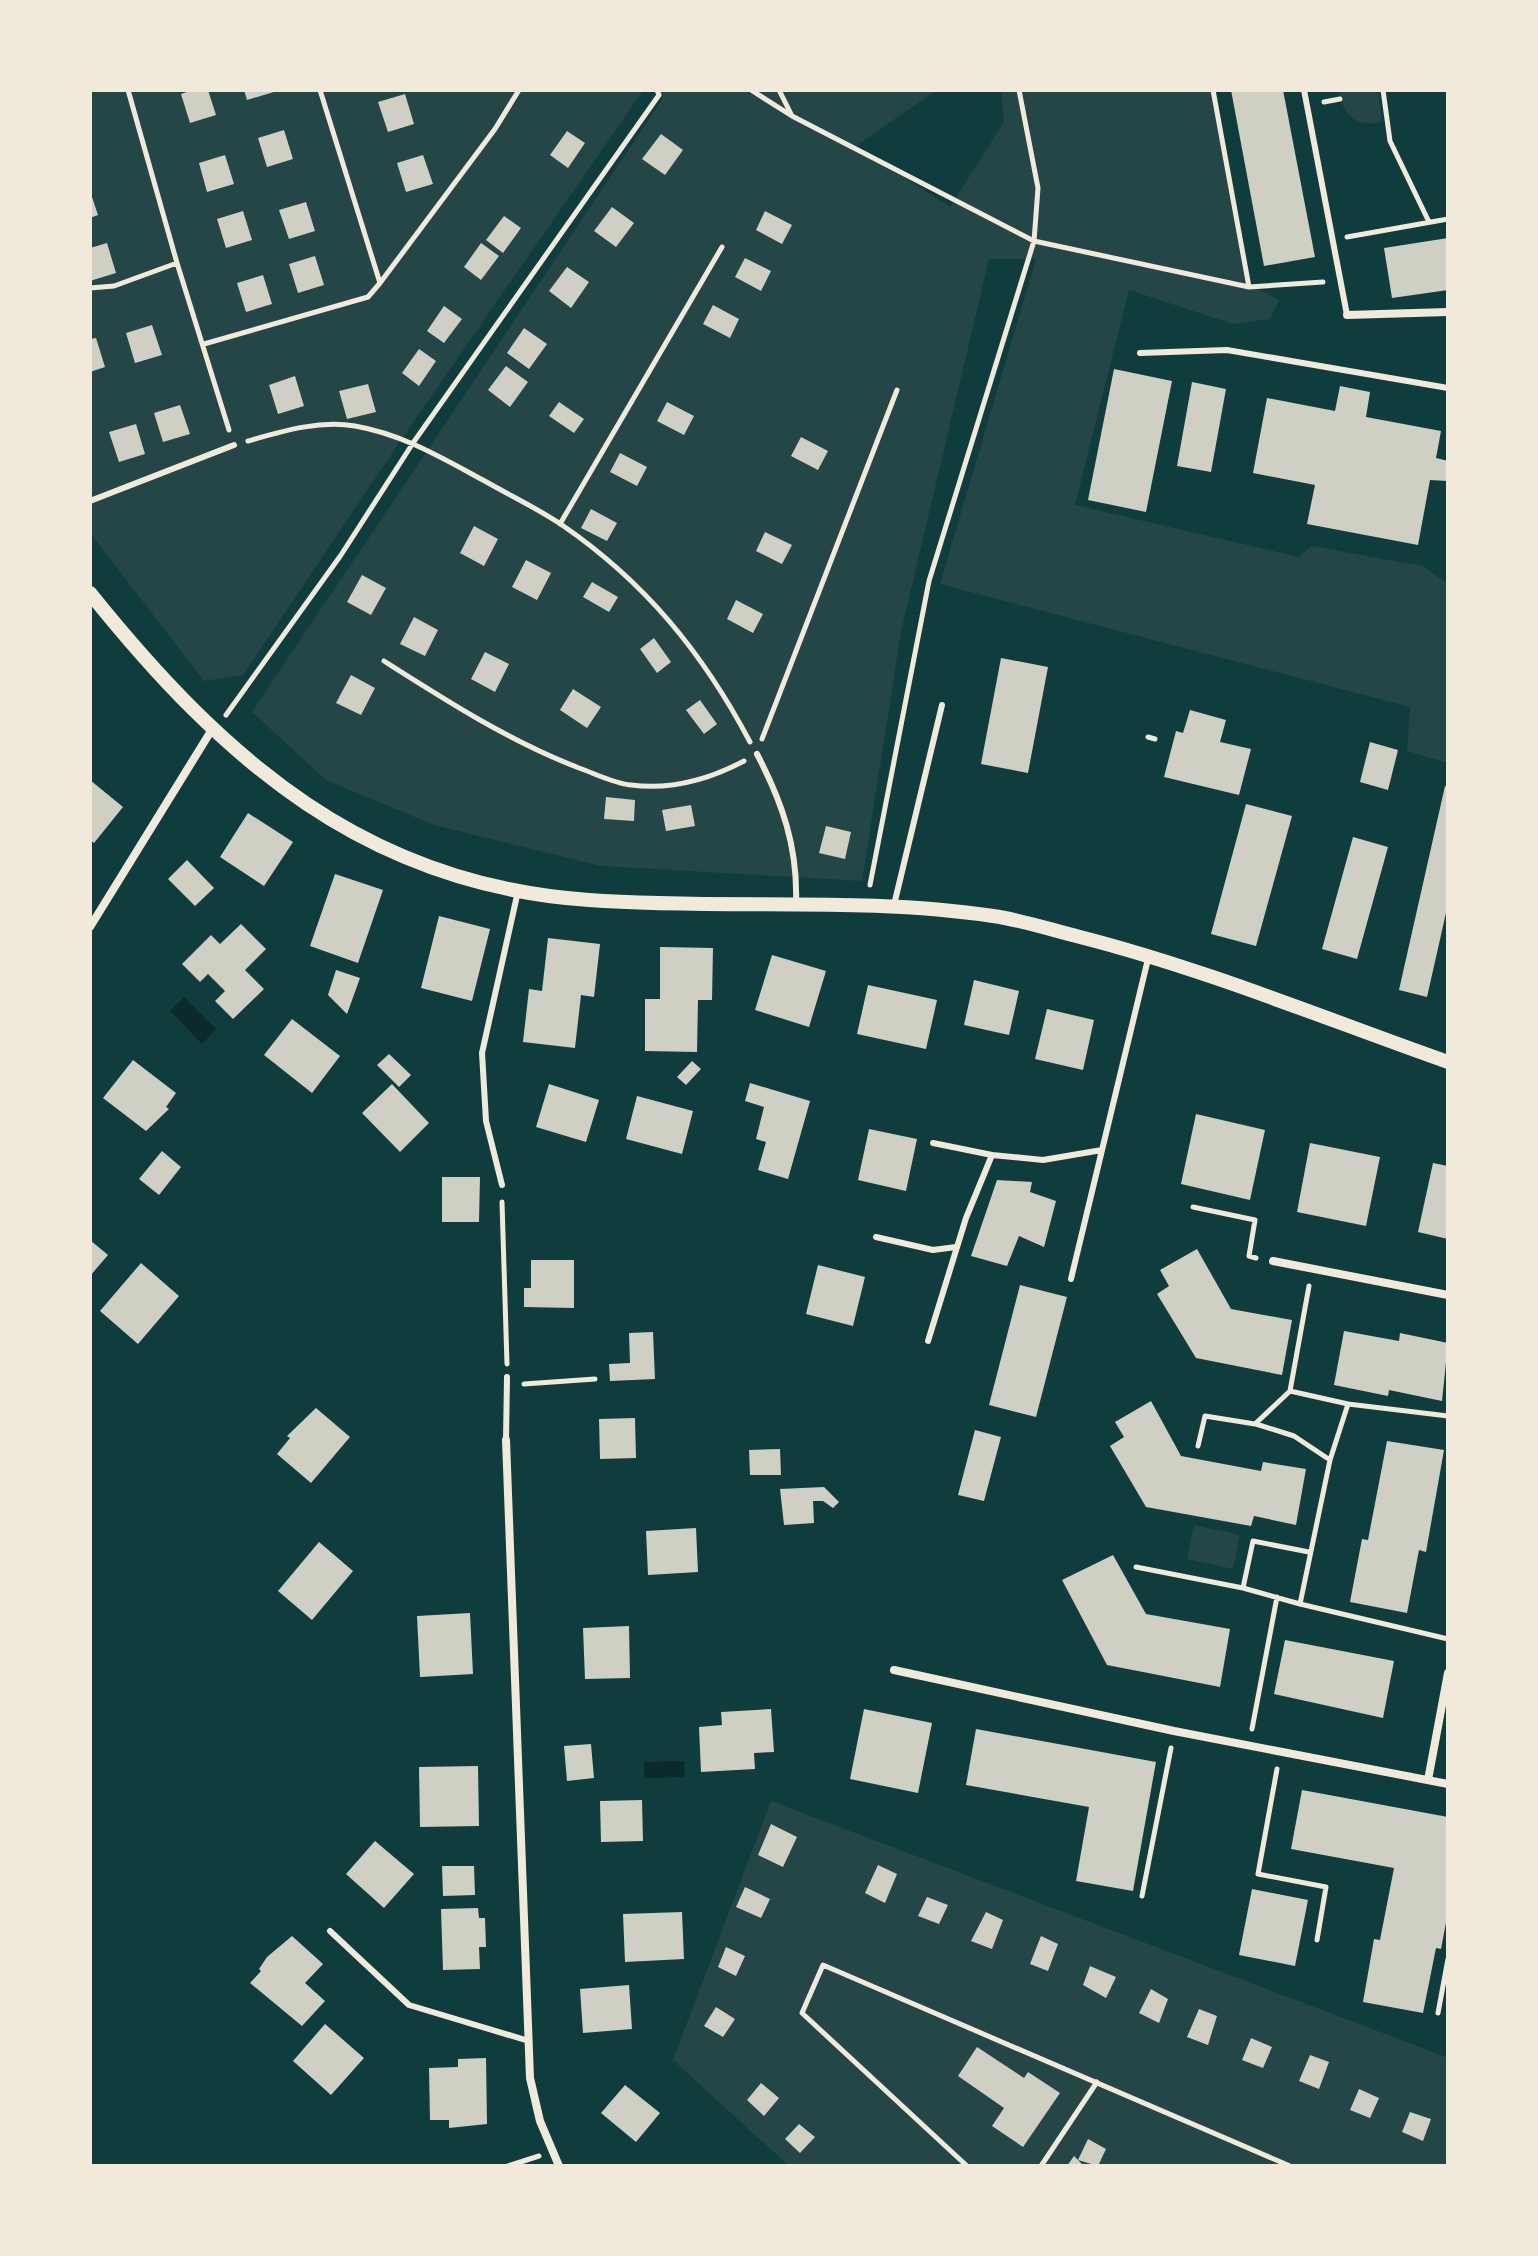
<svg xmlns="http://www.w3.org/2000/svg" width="1538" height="2256" font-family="'Titillium Web',sans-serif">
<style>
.green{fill:#244646}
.water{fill:#0a2a2b}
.building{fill:#cfcfc3}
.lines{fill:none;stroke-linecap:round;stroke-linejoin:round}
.path{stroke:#f1e9da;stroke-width:5}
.service{stroke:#f1e9da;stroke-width:6}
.minor{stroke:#f1e9da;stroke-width:8}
.tertiary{stroke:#f1e9da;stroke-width:14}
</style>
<rect width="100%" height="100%" fill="#0f3d3e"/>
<path class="green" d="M90,90L642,92L401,440L243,675L204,681L90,533Z
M659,90H937L856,146L950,207L1004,122L1001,90H1211L1245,282L1279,300L1270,319L1233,324L1129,290L1075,505L1299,557L1311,546L1423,566L1448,584V763L1407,751L1410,707L940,584L1036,259H989L901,632L862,881L601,866L434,825L326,780L252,712L662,100Z
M1339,90H1378L1382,122C1356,128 1343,116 1339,90Z
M1194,1525L1240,1535L1233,1569L1187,1559Z
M771,1801L1446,2057L1448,2054V2166H789L673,2060Z"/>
<path class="water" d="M184,997L216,1029L202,1044L170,1011Z
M684,1761L685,1777L644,1778V1762Z"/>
<path class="building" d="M193,90H208L216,115L190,123L181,94Z
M244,90H277V91L247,100Z
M1231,90H1283L1315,257L1264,266Z
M405,94L414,124L388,132L378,102Z
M284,130L293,159L267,167L258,138Z
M567,131L585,143L568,168L550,155Z
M661,134L683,150L665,175L642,159Z
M225,155L234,184L207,192L199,163Z
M423,155L433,184L406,192L397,163Z
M90,191L98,215L90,218Z
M306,202L315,231L289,239L279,210Z
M612,207L634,223L616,247L594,231Z
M243,211L252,240L226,248L217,219Z
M765,211L792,225L782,244L756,230Z
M504,216L521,228L503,253L486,240Z
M1448,238V290L1392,298L1384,248Z
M107,243L116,273L90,281V248Z
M481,243L499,256L481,280L464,267Z
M315,256L324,285L298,293L289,264Z
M745,258L771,271L761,291L735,277Z
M567,267L589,282L571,308L549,291Z
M263,275L272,304L246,312L237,283Z
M713,305L739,319L730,338L703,324Z
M444,306L462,319L444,343L427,331Z
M152,325L162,355L135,363L126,333Z
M524,328L547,344L529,369L507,353Z
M96,338L105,367L90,372V339Z
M419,349L436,361L419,386L402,373Z
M506,366L528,382L510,407L488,390Z
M1114,369L1172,381L1146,512L1088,500Z
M295,376L304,406L278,414L269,385Z
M1192,382L1226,389L1211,472L1177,466Z
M368,384L376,412L347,419L339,391Z
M1340,386L1370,392L1366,417L1441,431L1436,458L1448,461V481L1430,480L1418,545L1307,524L1315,485L1253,473L1267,398L1335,411Z
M559,402L584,419L574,433L549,416Z
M667,402L694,416L684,435L657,421Z
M180,405L190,434L163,442L154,413Z
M136,424L145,454L119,462L109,432Z
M801,437L828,451L818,470L791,456Z
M620,453L647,467L637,486L610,472Z
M591,509L617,523L607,541L581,528Z
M474,526L498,539L484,566L460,553Z
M765,532L792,545L782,564L756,551Z
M526,560L551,573L537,600L512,587Z
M362,575L386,588L371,615L347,602Z
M592,582L618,597L609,612L583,597Z
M736,600L763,614L753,633L727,619Z
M414,617L438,630L425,656L400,644Z
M654,638L671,662L657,673L640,649Z
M485,652L509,664L495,692L471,679Z
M1001,658L1048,667L1028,773L981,764Z
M351,675L375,688L361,715L336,703Z
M573,689L601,707L587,728L560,710Z
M700,700L717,724L704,734L686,710Z
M1190,710L1226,720L1220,742L1251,749L1239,795L1164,777L1176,731L1183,733Z
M1370,742L1398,750L1388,790L1360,782Z
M90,780L123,807L94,843L90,840Z
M1445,786L1448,787V904L1427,997L1399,990Z
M606,797L635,800L634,821L604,819Z
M1246,804L1292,816L1256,946L1211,934Z
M691,805L695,826L666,831L662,810Z
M248,813L293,842L264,886L220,857Z
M826,826L851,832L845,859L819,853Z
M1353,837L1388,847L1357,959L1322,949Z
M187,860L214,888L195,906L168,879Z
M335,874L383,890L358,963L310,946Z
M439,916L490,929L472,1001L421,988Z
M241,924L266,949L245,970L264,989L233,1019L215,1001L225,991L208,974L200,982L182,964L211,935L220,944Z
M548,938L600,944L594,997L581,995L575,1048L523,1042L529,989L542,991Z
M660,947L713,948L712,1000H698L697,1052L645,1051V999H660Z
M772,955L826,971L809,1027L755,1010Z
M336,970L360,978L347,1014L328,995Z
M974,980L1019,991L1009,1035L964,1025Z
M868,985L937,1000L926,1049L857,1034Z
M1047,1009L1094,1020L1083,1070L1035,1059Z
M292,1019L340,1056L312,1093L264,1055Z
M389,1054L411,1075L399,1087L377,1065Z
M133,1060L176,1093L166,1107L169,1109L146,1131L103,1098Z
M692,1061L701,1069L686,1085L677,1077Z
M750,1083L810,1101L788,1179L758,1170L766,1142L756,1139L764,1107L745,1101Z
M392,1084L429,1123L400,1152L362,1113Z
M549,1084L599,1100L586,1142L536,1127Z
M637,1096L693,1111L682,1154L626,1139Z
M1196,1114L1265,1130L1250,1200L1181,1184Z
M869,1129L917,1139L906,1191L858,1180Z
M1310,1143L1380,1157L1366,1226L1297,1212Z
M162,1151L181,1167L159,1195L139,1179Z
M1433,1163L1448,1166V1239L1418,1232Z
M442,1177H480L479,1222H442Z
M997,1180L1032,1182L1030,1192L1056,1201L1044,1247L1019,1236L1007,1266L971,1256Z
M90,1240L108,1255L90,1276Z
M1197,1249L1231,1309L1292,1320L1282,1375L1196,1358L1157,1294L1169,1286L1160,1270Z
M531,1260H574V1308L524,1307V1288H531Z
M141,1263L179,1296L138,1344L100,1311Z
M818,1265L865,1277L853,1326L806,1314Z
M1020,1285L1067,1297L1036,1417L989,1405Z
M1344,1331L1399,1341L1400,1333L1448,1343L1442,1401L1389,1390L1388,1396L1334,1385Z
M653,1332L655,1379L610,1381L609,1364L630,1363L629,1333Z
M1151,1401L1181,1456L1261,1471L1263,1462L1306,1469L1296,1525L1254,1516L1251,1526L1146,1507L1110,1446L1124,1437L1115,1422Z
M316,1408L350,1437L311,1483L277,1454L290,1438L287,1436Z
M635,1418L636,1458L600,1459L599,1419Z
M975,1430L1001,1437L984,1501L958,1495Z
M1387,1441L1444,1450L1426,1552L1419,1550L1407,1613L1350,1602L1362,1539L1368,1540Z
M780,1449L781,1475H750L749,1450Z
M824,1487L839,1502L833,1508L823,1501H813L814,1523L784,1525L780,1489Z
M696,1528L698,1572L648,1575L646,1531Z
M319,1542L353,1571L312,1620L278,1591Z
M1113,1555L1146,1614L1230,1629L1220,1687L1107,1665L1062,1580Z
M470,1613L473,1674L420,1677L417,1616Z
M629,1626L630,1678L585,1679L583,1628Z
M1285,1640L1394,1661L1383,1718L1274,1694Z
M771,1709L774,1752L754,1753L755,1769L701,1772L699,1727L722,1725L721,1712Z
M864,1709L932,1723L918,1793L850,1779Z
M976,1729L1156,1762L1133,1891L1076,1881L1089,1807L966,1785Z
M591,1744L594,1778L567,1781L564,1746Z
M478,1766L479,1826L420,1827L419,1767Z
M1302,1790L1448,1817V1912L1441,1949L1436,1948L1423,2013L1363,2002L1374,1939L1380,1940L1394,1868L1291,1849Z
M642,1800L643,1841L601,1842L600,1801Z
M771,1824L797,1837L783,1867L758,1855Z
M375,1841L414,1874L384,1908L346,1874Z
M878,1865L897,1874L885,1903L865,1893Z
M442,1866H474L475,1895L443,1896Z
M745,1887L770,1899L761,1918L736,1907Z
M1252,1889L1308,1900L1295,1966L1239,1955Z
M927,1897L948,1905L939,1924L918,1916Z
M478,1908L479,1918H485L486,1947H479L480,1969L443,1970L441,1909Z
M682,1912L684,1959L625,1962L623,1914Z
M986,1912L1003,1920L992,1949L971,1941Z
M292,1936L323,1964L305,1983L325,2001L302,2026L250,1983L261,1971L259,1969L267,1957Z
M1041,1936L1058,1944L1048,1971L1030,1964Z
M726,1947L745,1956L736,1976L718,1967Z
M1090,1966L1116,1977L1106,1998L1083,1985Z
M629,1985L632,2029L583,2033L580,1989Z
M1151,1989L1168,1999L1159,2023L1139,2013Z
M716,2007L735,2019L723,2037L704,2026Z
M1199,2009L1217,2016L1208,2045L1187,2037Z
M325,2024L364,2058L331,2095L293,2061Z
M1251,2038L1272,2047L1263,2068L1242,2060Z
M977,2047L1024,2078L1028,2072L1060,2093L1023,2147L992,2126L1004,2108L958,2076Z
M1310,2055L1329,2062L1319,2089L1299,2081Z
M486,2058L487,2124L449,2128V2120H430L429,2068L458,2067V2059Z
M761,2083L779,2098L764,2116L747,2100Z
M625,2085L660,2113L636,2142L601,2113Z
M1359,2089L1379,2098L1370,2118L1350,2110Z
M1410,2112L1431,2119L1423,2141L1402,2132Z
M799,2124L815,2137L800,2153L785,2139Z
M1088,2139L1106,2149L1098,2166L1078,2160L1084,2166H1067L1074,2156L1078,2160Z"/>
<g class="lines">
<path class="path" d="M320,90L380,283L495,129L519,90
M751,90L792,116L1034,241L1249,287L1323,282
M779,90L791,114
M1213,90L1249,287
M1383,90L1390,141L1429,222
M1324,102L1340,99
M1347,237L1448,219
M177,263L229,430
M90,288L114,286L177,263L128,90
M204,344L368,297L380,283
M248,441C283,431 319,420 355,426C402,434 442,458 483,480C509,495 537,508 562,525C645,582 703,653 750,742
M560,524L722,247
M384,661C447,701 509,741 579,768C596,774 613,783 631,785C670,790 710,779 744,761
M226,715L341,555L413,443L659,95L657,90
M1148,737L1155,739
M762,739L897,390
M870,885L929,581L1034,241L1038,188L1019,90
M502,1202L507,1364
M1193,1207L1255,1220L1249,1256L1256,1258
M1309,1286L1290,1391L1348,1404L1448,1416
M524,1384L595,1379
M1348,1404L1330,1460L1300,1604L1448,1639
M1256,1424L1294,1436L1330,1460
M1198,1446L1205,1416L1255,1424L1290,1391
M1136,1567L1243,1588
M1300,1604L1243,1588L1253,1541L1309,1552
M1252,1729L1277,1597
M1277,1769L1258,1874L1326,1887L1317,1940
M1142,1896L1171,1748
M1438,2013L1448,1959
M508,2166L539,2156
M967,2166L802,2013L823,1965L1290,2166
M1041,2166L1097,2082"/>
<path class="service" d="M1304,90L1347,315
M1140,353L1227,350L1448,388
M90,501L234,445
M757,754C782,802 798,847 796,903
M894,905L942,705
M933,1143L992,1155
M502,1185L486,1121L482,1053L518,891
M876,1237L933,1250L956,1247
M1071,1279L1148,959
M928,1341L966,1218L992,1155L1043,1160L1102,1150
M506,1440L507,1377
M330,1931L409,2005L529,2041"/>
<path class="minor" d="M1347,315L1448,312
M90,927L211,731
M1273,1261L1448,1295
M506,1440L530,2078L540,2121L559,2166
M894,1670L1174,1731L1448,1784
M1428,1780L1448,1673"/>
<path class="tertiary" d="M90,593C224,760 366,885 589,900C724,910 859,896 993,916C1022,920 1051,930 1080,937C1205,969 1326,1019 1448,1062"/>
</g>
<rect width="1538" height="2256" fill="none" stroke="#f1e9da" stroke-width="184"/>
</svg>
